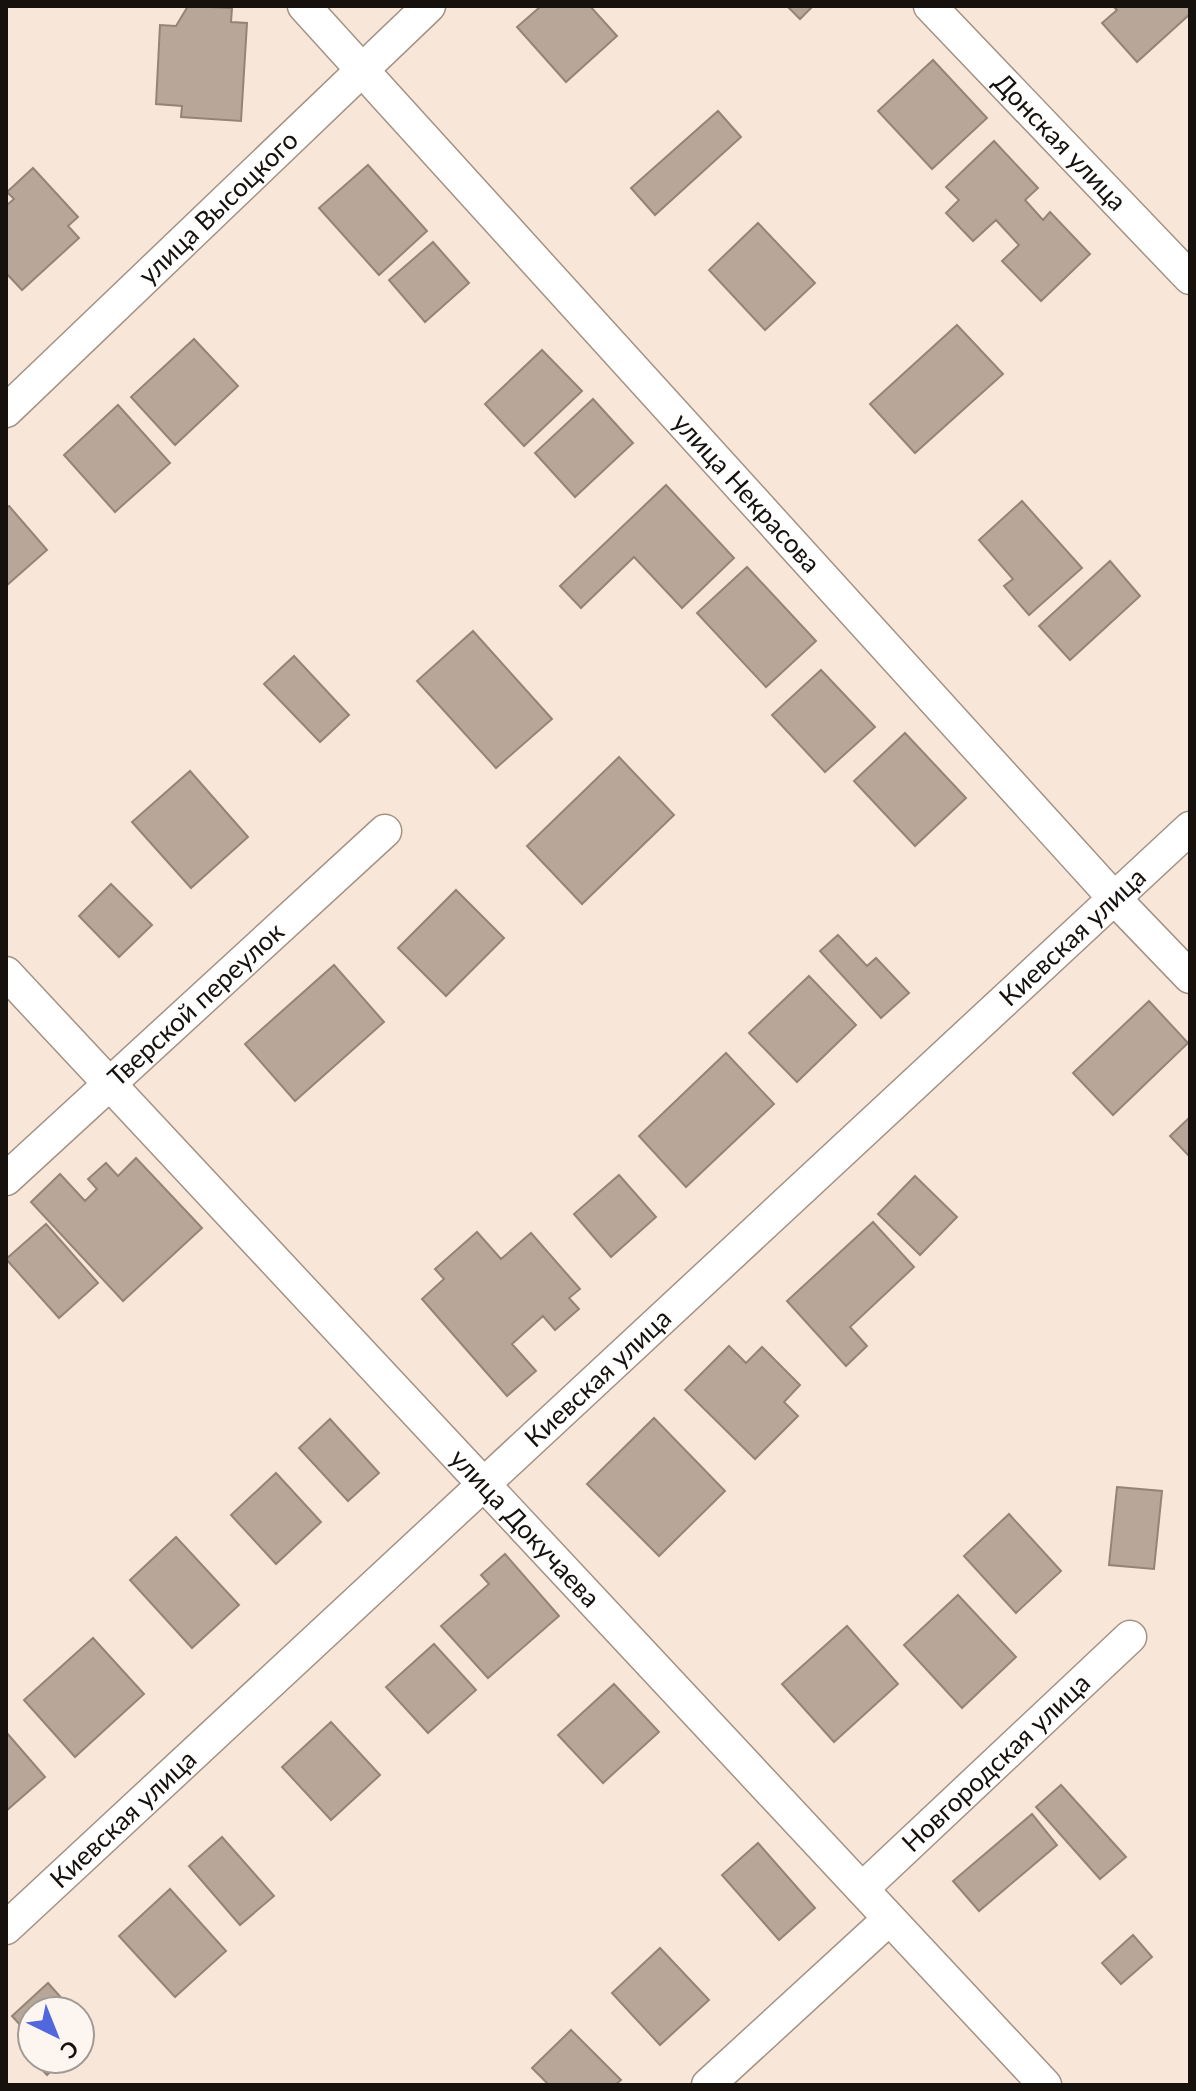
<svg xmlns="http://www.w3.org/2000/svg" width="1196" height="2091" font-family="Lato,sans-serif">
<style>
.building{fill:#b8a799;stroke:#948477;stroke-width:2}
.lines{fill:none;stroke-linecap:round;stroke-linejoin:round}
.minor-casing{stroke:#a39385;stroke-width:35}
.minor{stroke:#fff;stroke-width:32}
.labels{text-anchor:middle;stroke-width:7;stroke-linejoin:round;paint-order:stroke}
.street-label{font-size:26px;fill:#17110d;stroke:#fdf5f0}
</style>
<rect width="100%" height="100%" fill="#f8e6d8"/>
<path class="building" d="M188,6L232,8L231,22L247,23L241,121L181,117L182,106L156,104L160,25L176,26Z
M541,6H590L617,36L566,82L517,27Z
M787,6H813L800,19Z
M1113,6H1190V14L1137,62L1102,23L1117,10Z
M933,60L987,118L932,169L878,111Z
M718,111L741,137L655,215L631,188Z
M994,141L1038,188L1025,200L1043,220L1050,212L1090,254L1041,301L1002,261L1019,245L996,220L973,241L946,213L959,200L946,187Z
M368,165L427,231L379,275L319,208Z
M33,168L78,217L68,226L79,238L22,290L6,273V206L14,199L7,192Z
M758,223L815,283L765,330L709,270Z
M433,242L469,283L425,322L389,280Z
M957,325L1003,374L915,453L870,404Z
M194,339L238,386L175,445L131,397Z
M542,350L582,391L524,446L485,404Z
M593,399L633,443L575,497L535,453Z
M118,405L170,463L115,512L64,455Z
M666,485L734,558L682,608L634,557L581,608L560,586Z
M1022,501L1082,568L1029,615L1004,586L1013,579L979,540Z
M9,506L47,550L6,586V508Z
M1110,561L1140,596L1070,660L1039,626Z
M747,567L816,641L766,687L697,613Z
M473,631L552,719L496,768L417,681Z
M294,656L349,715L320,742L264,684Z
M821,670L875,727L825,772L772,715Z
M905,733L966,798L915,846L854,781Z
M619,757L674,815L582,904L527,846Z
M190,771L248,837L191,888L132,822Z
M111,884L152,925L119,957L79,916Z
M456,890L504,938L446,996L398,948Z
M838,935L867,966L876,958L909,993L881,1018L820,951Z
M334,965L384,1022L295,1101L245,1044Z
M809,976L856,1025L797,1082L749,1033Z
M1149,1001L1188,1043L1113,1115L1073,1073Z
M726,1053L774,1104L686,1187L639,1136Z
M1190,1117V1157L1170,1136Z
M136,1158L202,1228L123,1301L31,1202L60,1174L85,1201L97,1189L88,1179L106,1163L118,1176Z
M619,1175L656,1217L611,1257L574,1214Z
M915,1176L957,1217L920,1255L878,1214Z
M873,1222L914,1267L850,1327L867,1346L846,1366L787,1301Z
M46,1224L98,1283L59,1318L6,1259Z
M477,1232L501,1259L531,1233L580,1289L569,1298L579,1309L555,1330L543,1316L512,1344L536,1371L507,1396L422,1299L444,1279L435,1269Z
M729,1346L746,1363L762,1347L800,1385L784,1402L798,1416L755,1459L685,1390Z
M654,1418L725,1491L659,1556L587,1484Z
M330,1419L379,1473L348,1501L299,1448Z
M276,1473L321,1522L276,1564L231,1515Z
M1117,1487L1162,1491L1154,1569L1109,1565Z
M1009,1514L1061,1571L1016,1613L964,1556Z
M176,1537L239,1605L192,1648L130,1580Z
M505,1554L559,1616L488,1678L441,1626L489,1584L481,1575Z
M958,1595L1016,1657L962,1708L904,1645Z
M847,1626L898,1684L834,1742L782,1684Z
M93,1638L144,1694L75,1757L24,1700Z
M434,1644L476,1690L428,1733L386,1687Z
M614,1684L659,1732L603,1783L558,1735Z
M331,1722L380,1775L331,1820L282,1767Z
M6,1732L45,1777L6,1811Z
M1061,1785L1126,1857L1100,1879L1036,1807Z
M1032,1814L1057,1845L979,1911L953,1881Z
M222,1837L274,1896L240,1925L189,1866Z
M758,1843L815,1908L779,1940L722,1875Z
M170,1889L226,1951L175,1997L119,1936Z
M1133,1935L1152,1957L1121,1984L1102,1963Z
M660,1948L709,2000L660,2045L612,1993Z
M48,1983L73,2011H32V2059H64L47,2075L21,2047L31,2037L12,2016Z
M80,2019L93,2033L80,2045Z
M571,2030L621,2080L615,2085H549L532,2068Z"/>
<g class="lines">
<g class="minor-casing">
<g id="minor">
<path id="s1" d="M304,6L1114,898L1190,977"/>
<path id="s2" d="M930,6L1190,278"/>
<path id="s3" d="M6,411L429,6"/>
<path id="s4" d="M6,973L1045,2085"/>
<path id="s5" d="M6,1179L385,831"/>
<path id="s6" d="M862,1889L1130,1637"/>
<path id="s7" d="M6,1928L1190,828"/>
<path d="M708,2085L889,1919"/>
</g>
</g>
<use href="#minor" class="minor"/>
</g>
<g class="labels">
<g class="street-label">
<text dy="9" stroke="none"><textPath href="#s2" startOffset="188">Донская улица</textPath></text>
<text dy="9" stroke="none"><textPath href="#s3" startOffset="294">улица Высоцкого</textPath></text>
<text dy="9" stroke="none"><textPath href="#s1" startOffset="658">улица Некрасова</textPath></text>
<text dy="9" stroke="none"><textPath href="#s7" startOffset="1456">Киевская улица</textPath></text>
<text dy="9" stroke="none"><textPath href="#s5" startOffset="258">Тверской переулок</textPath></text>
<text dy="9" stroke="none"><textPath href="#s7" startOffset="808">Киевская улица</textPath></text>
<text dy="9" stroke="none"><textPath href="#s4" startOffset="760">улица Докучаева</textPath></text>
<text dy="9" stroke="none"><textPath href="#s6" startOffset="184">Новгородская улица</textPath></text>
<text dy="9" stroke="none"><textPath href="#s7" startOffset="160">Киевская улица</textPath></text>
</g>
</g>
<rect width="1196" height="2091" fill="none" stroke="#17110d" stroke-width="16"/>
<g transform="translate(56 2035) rotate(137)"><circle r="38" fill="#fdf5f0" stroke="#a19a95" stroke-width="2"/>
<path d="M0-6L14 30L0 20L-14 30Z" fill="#5167dd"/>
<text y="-12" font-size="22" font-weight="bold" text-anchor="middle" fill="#17110d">С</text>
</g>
</svg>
